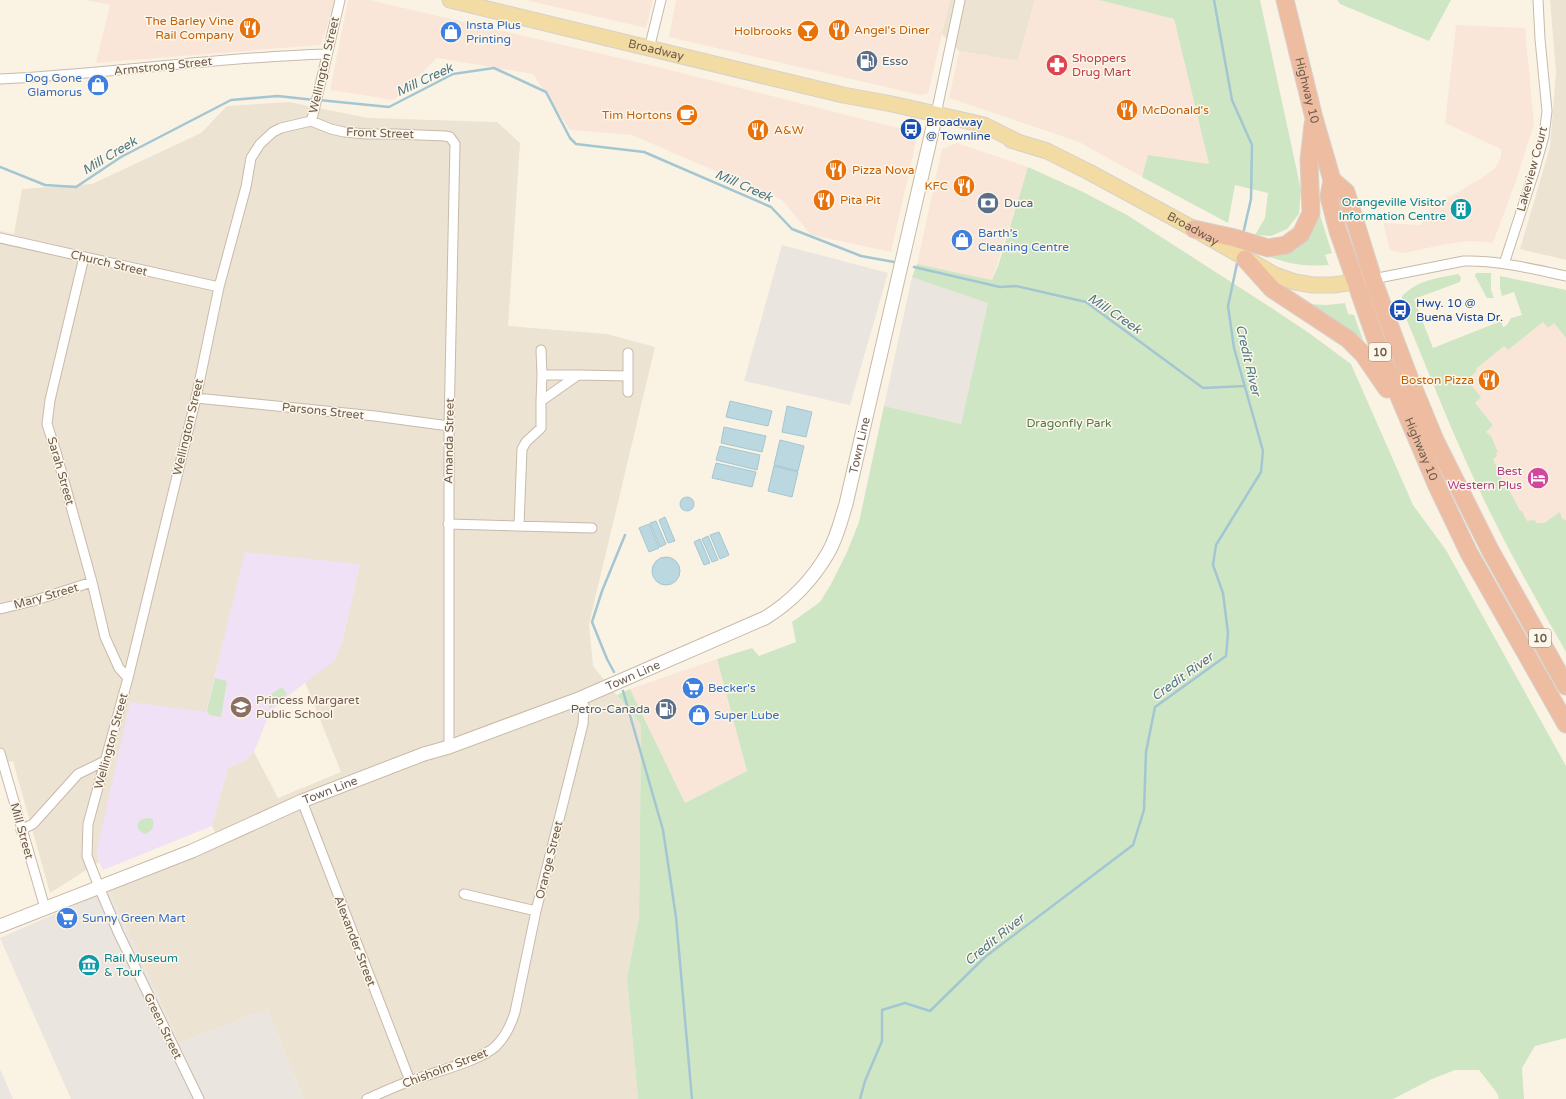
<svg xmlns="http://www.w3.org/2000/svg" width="1566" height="1099" font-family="'Varela Round',sans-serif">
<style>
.residential{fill:#ede3d2}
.commercial{fill:#f9e6d9}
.industrial{fill:#eae5de}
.education{fill:#f0e1f6}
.green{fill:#cfe6c5}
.water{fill:#bbd8e1;stroke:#a3c6d2}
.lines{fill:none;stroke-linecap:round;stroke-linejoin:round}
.stream{stroke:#a3c6d2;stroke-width:2.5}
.street-casing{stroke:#c7baaa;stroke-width:11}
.secondary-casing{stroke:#c9baa8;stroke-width:15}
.primary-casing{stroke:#d7d1cd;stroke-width:17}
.highway-casing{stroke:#d7d1cd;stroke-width:19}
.street{stroke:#fff;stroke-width:9}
.secondary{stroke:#fff;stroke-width:13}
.primary{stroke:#f2dca3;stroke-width:15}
.highway{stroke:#eebda1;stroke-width:17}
.labels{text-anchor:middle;stroke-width:3;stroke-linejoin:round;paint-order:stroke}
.shield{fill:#fdf7ea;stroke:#9a8a7c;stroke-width:1}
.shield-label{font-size:11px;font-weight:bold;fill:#6f5c4d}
.food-label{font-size:12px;fill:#c56008;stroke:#fdf7ea;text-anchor:end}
.shop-label{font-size:12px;fill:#366cbe;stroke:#fdf7ea;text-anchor:start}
.street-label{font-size:12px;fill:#6f5c4d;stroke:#fdf7ea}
.health-label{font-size:12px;fill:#be3a42;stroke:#fdf7ea;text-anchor:start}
.service-label{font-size:12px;fill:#4e5e75;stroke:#fdf7ea;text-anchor:start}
.transit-label{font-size:12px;fill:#164399;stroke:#fdf7ea;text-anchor:start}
.culture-label{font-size:12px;fill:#0d838f;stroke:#fdf7ea;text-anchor:end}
.park-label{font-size:12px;fill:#537a49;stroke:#fdf7ea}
.hotel-label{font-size:12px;fill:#b23c85;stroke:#fdf7ea;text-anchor:end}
.education-label{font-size:12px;fill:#785e54;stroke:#fdf7ea;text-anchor:start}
.water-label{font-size:13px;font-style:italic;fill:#4c7887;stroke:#fdf7ea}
</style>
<rect width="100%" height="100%" fill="#faf3e4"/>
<path class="residential" d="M950,0H1035L1018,61L959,51L941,33Z
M1550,0H1566V260L1520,249L1550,147L1556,72Z
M289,102L368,118L497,122L520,143L508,326L607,334L655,347L589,624L593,666L641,725L639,917L627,978L638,1099H304L267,1009L180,1043L109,890L221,846L212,826L228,768L244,761L254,752L278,798L341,772L305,682L335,660L342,642L360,564L224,639L206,712L97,850L99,862L50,893L13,761L0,764V231L14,234L22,189L92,184L201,133L227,106Z"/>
<path class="commercial" d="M85,0H335L321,45L96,63L110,5Z
M348,0H369L650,65L918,133L891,252L811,235L782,200L632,135L570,130L533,74L437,58L394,100L330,90Z
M526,0H653L646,28Z
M676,0H950L928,94L920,95L669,37Z
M1035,0H1099L1174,19L1209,164L1148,155L1142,177L1079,142L949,98L959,51L1018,61Z
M1456,25L1525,28L1534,124L1516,181L1493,243L1470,241L1447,244L1403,253L1390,250L1383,223L1421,225L1431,208L1480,179L1495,168L1501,157V149L1445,123Z
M957,143L1028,167L992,280L917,264L942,149Z
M1543,322L1554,323L1566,338V541H1536L1484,459L1486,432L1493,425L1475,403L1467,380L1477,371L1476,369L1504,346L1508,350Z
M717,659L747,771L685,803L630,689Z"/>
<path class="industrial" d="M782,245L888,273L850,405L744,381Z
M912,277L990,295L961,424L884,406Z
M109,890L180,1043L267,1009L304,1099H71L0,938Z
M0,1069L13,1099H0Z"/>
<path class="education" d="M245,552L360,564L342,642L335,660L280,702L268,717L254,752L244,761L228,768L212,826L103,870L99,862L97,850L130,702L206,712Z"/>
<path class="green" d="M1099,0H1260L1301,190L1299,214L1287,229L1271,236L1255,235L1265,218L1268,193L1235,185L1228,223L1142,177L1148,155L1209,164L1174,19Z
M1337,0H1451L1429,41L1340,4Z
M1028,167L1081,191L1127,215L1270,307L1309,333L1351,364L1413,505L1446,550L1566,766V1038L1535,1046L1522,1068L1524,1099H1499L1497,1093L1479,1070H1455L1432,1079L1393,1099H638L627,978L639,917L641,725L617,695L630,689L685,803L747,771L717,659L752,648L759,656L796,642L792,622L820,602L831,584L847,552L859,522L884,406L961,424L988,303L912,277L917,264L992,280L998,266Z
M1319,212L1332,253L1325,255L1329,265C1302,267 1289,264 1264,255L1312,231Z
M1476,273H1491V290L1494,298H1487L1475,276Z
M1458,274L1461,277L1460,282L1414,299L1433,348L1501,321L1503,327L1507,325L1511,318L1522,315L1514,292L1502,296L1500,288V276L1566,290V338L1554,323L1548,328L1543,322L1508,350L1504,346L1476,369L1477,371L1467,380L1481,397L1475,403L1493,425L1486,432L1491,436L1498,452L1496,453L1497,456L1493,459L1503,482H1505L1520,511H1522L1527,521L1535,520L1536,523H1544L1560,512L1562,519L1566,520V652C1528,586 1491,519 1461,450C1440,403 1422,355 1402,309V296C1418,280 1437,278 1458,274Z
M1345,303L1348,314L1354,315L1367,351L1307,304L1327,305Z
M215,678L227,681L221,717L209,715L207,710Z
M282,687L287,694L270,708L264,699Z
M147,818L153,819C154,828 153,830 145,834C134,829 135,820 147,818Z"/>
<path class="water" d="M730,401L772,411L768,426L726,417Z
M787,406L812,412L806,437L782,432Z
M724,427L766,436L762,452L721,443Z
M780,440L804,446L798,471L774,465Z
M720,446L760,455L757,470L716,460Z
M716,463L756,472L752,487L712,478Z
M774,466L798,472L792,497L768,491Z
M680 504a7 7 0 1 1 14 0a7 7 0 1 1-14 0Z
M665,517L675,541L668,543L659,520Z
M656,521L666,544L660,547L650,523Z
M649,524L659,548L649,552L639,528Z
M719,532L729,555L720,559L710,535Z
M708,536L718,560L712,562L702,539Z
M700,539L710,563L704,565L694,542Z
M652 571a14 14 0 1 1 28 0a14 14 0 1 1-28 0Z"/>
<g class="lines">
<path class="stream" d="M1214,0L1232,100L1252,145L1251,199L1243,234
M319,100L389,107L453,74L494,68L546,92L570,138L576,144L644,152L771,207L792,229L861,256L894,262
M0,167L45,185L76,187L121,157L231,100L278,96L314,100
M914,267L1000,287L1016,286L1086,302L1203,388L1245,386
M614,672L607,659L592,622L602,591L625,535
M623,691L663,830L676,917L692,1099
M860,1099L865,1081L882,1041V1010L905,1003L930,1011L985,957L1133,845L1144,810L1146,752L1155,707L1226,656L1228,633L1223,593L1213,565L1216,545L1261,472L1263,451L1234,348L1228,306L1238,259"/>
<g class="street-casing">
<path id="street" d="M649,49L661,0
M0,79C109,74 217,57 326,54
M936,114L960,0
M311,121L331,129L344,132L366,134H396L445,136L450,137L455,144L449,426V747
M0,238L219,287
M84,257L50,400L47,424L56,452L92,582L105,637L119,668L128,678
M1504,264L1534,172L1544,136L1547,111L1540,39L1538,0
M1373,279L1464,261C1498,260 1532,269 1566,276
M541,350L542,375
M628,376V353
M196,398L375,416L449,426
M541,401L542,375H578
M448,524L592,528
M519,526L522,449L526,442L541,428V401L578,375L628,376V392
M0,609L33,601L92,582
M0,753L45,908
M302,801L410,1081
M21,830L33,824L78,774L105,761
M464,894L536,911
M199,1099L118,932L99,887L87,856L88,824L128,678L196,398L219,287L246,187L251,158L260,144L273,132L281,128L311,121L313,115L340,0
M367,1099C381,1093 396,1086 410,1081C431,1073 481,1061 496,1046C506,1036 511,1025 515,1012L536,911L583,724L584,706L581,698"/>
</g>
<g class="secondary-casing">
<g id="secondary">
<path id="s1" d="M0,926L192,851L302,801L424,754L449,747L581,698L765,618C791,602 813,579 828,553C837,538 841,520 846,504L936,114"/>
</g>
</g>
<g class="primary-casing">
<g id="primary">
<path id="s2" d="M450,0L843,95L892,104L984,125L1020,143"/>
<path id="s3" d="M1011,140L1047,151L1089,172L1194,229L1275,275L1295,282L1313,285H1334L1366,280"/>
</g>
</g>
<g class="highway-casing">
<g id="highway">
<path id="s4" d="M1285,0L1314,118L1332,180L1329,197L1338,231L1381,354L1437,486L1469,553L1566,724"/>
<path d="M1332,180L1346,192L1373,279L1392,332L1409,377L1435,440L1490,550L1566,686"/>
<path d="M1194,229L1235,238L1268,248L1286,245L1301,234L1311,213L1309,160L1313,124"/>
<path d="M1245,259L1272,289L1348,339L1363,354L1387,389"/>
</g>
</g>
<use href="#street" class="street"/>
<use href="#secondary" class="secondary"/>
<use href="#primary" class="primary"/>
<use href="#highway" class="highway"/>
</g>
<defs>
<g id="restaurant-disc" transform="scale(1.15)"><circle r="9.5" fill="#e8710a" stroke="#fdf7ea"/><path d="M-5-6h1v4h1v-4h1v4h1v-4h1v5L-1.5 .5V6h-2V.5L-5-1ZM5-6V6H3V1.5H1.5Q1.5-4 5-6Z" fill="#fff"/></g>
<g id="bar-disc" transform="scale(1.15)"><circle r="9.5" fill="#e8710a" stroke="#fdf7ea"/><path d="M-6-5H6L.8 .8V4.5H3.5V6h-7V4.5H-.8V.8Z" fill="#fff"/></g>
<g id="shop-disc" transform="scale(1.15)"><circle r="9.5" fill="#3f7fe0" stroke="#fdf7ea"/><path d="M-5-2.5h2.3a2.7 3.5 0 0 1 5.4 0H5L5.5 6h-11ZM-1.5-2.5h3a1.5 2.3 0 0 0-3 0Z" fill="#fff"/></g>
<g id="fuel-disc" transform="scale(1.15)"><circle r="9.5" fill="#5c6f8a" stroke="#fdf7ea"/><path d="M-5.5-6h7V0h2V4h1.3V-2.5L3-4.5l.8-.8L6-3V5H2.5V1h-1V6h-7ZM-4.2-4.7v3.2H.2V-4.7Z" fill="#fff"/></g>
<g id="pharmacy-disc" transform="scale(1.15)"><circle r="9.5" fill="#e0444e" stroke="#fdf7ea"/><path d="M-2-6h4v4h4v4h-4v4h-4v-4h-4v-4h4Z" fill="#fff"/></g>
<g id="cafe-disc" transform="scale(1.15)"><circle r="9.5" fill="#e8710a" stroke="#fdf7ea"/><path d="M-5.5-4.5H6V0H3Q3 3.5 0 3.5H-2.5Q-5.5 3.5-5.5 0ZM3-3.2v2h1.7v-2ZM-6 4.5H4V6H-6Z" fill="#fff"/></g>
<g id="bus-disc" transform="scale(1.15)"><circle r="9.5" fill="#1a4fb4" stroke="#fdf7ea"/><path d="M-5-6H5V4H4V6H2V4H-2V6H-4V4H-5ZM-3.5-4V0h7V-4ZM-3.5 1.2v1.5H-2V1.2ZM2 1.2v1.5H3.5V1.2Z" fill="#fff"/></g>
<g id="bank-disc" transform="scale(1.15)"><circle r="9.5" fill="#5c6f8a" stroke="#fdf7ea"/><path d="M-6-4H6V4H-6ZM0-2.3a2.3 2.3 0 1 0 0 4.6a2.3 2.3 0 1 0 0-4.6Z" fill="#fff"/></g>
<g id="building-disc" transform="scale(1.15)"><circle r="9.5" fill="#0f9aa8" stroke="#fdf7ea"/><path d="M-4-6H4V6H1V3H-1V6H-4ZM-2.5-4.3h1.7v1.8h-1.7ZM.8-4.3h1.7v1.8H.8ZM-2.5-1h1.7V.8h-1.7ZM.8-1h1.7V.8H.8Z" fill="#fff"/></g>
<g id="hotel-disc" transform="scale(1.15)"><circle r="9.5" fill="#d1479c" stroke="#fdf7ea"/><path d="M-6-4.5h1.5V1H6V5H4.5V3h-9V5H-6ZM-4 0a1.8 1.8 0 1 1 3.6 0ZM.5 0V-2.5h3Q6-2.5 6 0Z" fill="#fff"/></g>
<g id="supermarket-disc" transform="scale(1.15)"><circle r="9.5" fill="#3f7fe0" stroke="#fdf7ea"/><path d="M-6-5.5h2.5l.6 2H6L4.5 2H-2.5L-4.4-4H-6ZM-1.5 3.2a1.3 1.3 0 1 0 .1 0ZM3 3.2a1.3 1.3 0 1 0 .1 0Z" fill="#fff"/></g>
<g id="school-disc" transform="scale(1.15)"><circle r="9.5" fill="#8d6e63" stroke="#fdf7ea"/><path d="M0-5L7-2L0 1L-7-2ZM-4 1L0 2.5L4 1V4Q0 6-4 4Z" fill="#fff"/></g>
<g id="museum-disc" transform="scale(1.15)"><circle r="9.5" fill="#0f9aa8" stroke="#fdf7ea"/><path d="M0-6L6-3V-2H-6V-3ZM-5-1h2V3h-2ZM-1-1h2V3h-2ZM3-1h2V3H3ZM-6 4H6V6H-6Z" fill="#fff"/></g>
</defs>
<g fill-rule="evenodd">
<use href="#restaurant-disc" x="250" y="28"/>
<use href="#restaurant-disc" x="839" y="30"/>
<use href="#bar-disc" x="808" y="31"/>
<use href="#shop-disc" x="451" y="32"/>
<use href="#fuel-disc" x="867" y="61"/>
<use href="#pharmacy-disc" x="1057" y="65"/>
<use href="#shop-disc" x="98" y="85"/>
<use href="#restaurant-disc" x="1127" y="110"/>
<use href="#cafe-disc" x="687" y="115"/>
<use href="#bus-disc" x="911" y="129"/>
<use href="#restaurant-disc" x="758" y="130"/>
<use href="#restaurant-disc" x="836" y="170"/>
<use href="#restaurant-disc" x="964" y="186"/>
<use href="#restaurant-disc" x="824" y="200"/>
<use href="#bank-disc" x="988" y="203"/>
<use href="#building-disc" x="1461" y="209"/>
<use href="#shop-disc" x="962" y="240"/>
<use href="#bus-disc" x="1400" y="310"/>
<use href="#restaurant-disc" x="1489" y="380"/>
<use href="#hotel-disc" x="1538" y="478"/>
<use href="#supermarket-disc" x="693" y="688"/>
<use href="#school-disc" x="241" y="707"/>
<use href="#fuel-disc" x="666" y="709"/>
<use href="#shop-disc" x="699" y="715"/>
<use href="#supermarket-disc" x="67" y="918"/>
<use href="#museum-disc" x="89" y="965"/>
</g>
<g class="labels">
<g class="shield">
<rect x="1369" y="343" width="22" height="18" rx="3"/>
<rect x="1529" y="629" width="22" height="18" rx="3"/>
</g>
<g class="shield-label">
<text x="1380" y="356">10</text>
<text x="1540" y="642">10</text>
</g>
<g class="food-label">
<text x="234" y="25">The Barley Vine<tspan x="234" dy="14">Rail Company</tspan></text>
<text x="854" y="34" text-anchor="start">Angel's Diner</text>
<text x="792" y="35">Holbrooks</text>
<text x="1142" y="114" text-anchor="start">McDonald's</text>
<text x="672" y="119">Tim Hortons</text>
<text x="774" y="134" text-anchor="start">A&amp;W</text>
<text x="852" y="174" text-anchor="start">Pizza Nova</text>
<text x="948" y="190">KFC</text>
<text x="840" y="204" text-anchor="start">Pita Pit</text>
<text x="1474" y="384">Boston Pizza</text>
</g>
<g class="shop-label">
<text x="466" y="29">Insta Plus<tspan x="466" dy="14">Printing</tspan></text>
<text x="82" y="82" text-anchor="end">Dog Gone<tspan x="82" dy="14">Glamorus</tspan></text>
<text x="978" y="237">Barth’s<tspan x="978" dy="14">Cleaning Centre</tspan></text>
<text x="708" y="692">Becker's</text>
<text x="714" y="719">Super Lube</text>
<text x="82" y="922">Sunny Green Mart</text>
</g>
<g class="street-label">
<text dy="4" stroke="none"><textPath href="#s2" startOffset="212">Broadway</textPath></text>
<text transform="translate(324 65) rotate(-77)" y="4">Wellington Street</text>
<text transform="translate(163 66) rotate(-6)" y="4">Armstrong Street</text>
<text dy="4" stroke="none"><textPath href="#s4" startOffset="93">Highway 10</textPath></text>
<text transform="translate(380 133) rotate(2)" y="4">Front Street</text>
<text transform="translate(1532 169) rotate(-75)" y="4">Lakeview Court</text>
<text dy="4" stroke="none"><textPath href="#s3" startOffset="203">Broadway</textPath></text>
<text transform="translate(109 263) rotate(13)" y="4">Church Street</text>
<text transform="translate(323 411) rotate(6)" y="4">Parsons Street</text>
<text transform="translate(188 427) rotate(-77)" y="4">Wellington Street</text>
<text transform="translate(449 441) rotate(-89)" y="4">Amanda Street</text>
<text dy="4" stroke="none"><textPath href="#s1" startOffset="1029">Town Line</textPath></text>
<text dy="4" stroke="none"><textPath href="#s4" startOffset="472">Highway 10</textPath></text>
<text transform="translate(61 471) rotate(74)" y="4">Sarah Street</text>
<text transform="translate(46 596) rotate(-16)" y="4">Mary Street</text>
<text dy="4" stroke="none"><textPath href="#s1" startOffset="681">Town Line</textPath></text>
<text transform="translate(111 741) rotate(-75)" y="4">Wellington Street</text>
<text dy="4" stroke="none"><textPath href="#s1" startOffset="357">Town Line</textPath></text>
<text transform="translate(22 831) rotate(74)" y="4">Mill Street</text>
<text transform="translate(549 860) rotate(-76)" y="4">Orange Street</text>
<text transform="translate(355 941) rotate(69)" y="4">Alexander Street</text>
<text transform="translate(163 1026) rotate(64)" y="4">Green Street</text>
<text transform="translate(445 1068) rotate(-21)" y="4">Chisholm Street</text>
</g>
<g class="health-label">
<text x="1072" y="62">Shoppers<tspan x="1072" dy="14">Drug Mart</tspan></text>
</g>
<g class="service-label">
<text x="882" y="65">Esso</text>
<text x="1004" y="207">Duca</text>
<text x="650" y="713" text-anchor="end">Petro-Canada</text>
</g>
<g class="transit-label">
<text x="926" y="126">Broadway<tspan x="926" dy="14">@ Townline</tspan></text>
<text x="1416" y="307">Hwy. 10 @<tspan x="1416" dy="14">Buena Vista Dr.</tspan></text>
</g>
<g class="culture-label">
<text x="1446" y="206">Orangeville Visitor<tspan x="1446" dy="14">Information Centre</tspan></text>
<text x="104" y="962" text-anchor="start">Rail Museum<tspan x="104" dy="14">&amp; Tour</tspan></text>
</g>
<g class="park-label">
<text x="1069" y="427">Dragonfly Park</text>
</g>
<g class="hotel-label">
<text x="1522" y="475">Best<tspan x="1522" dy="14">Western Plus</tspan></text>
</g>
<g class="education-label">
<text x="256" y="704">Princess Margaret<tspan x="256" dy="14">Public School</tspan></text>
</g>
<g class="water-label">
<text transform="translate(424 79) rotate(-25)" y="5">Mill Creek</text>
<text transform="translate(109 155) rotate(-31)" y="5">Mill Creek</text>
<text transform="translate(744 185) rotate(24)" y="5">Mill Creek</text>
<text transform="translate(1115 313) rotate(34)" y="5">Mill Creek</text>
<text transform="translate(1249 360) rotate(77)" y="5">Credit River</text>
<text transform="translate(1182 676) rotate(-36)" y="5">Credit River</text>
<text transform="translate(994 939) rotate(-39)" y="5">Credit River</text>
</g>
</g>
</svg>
